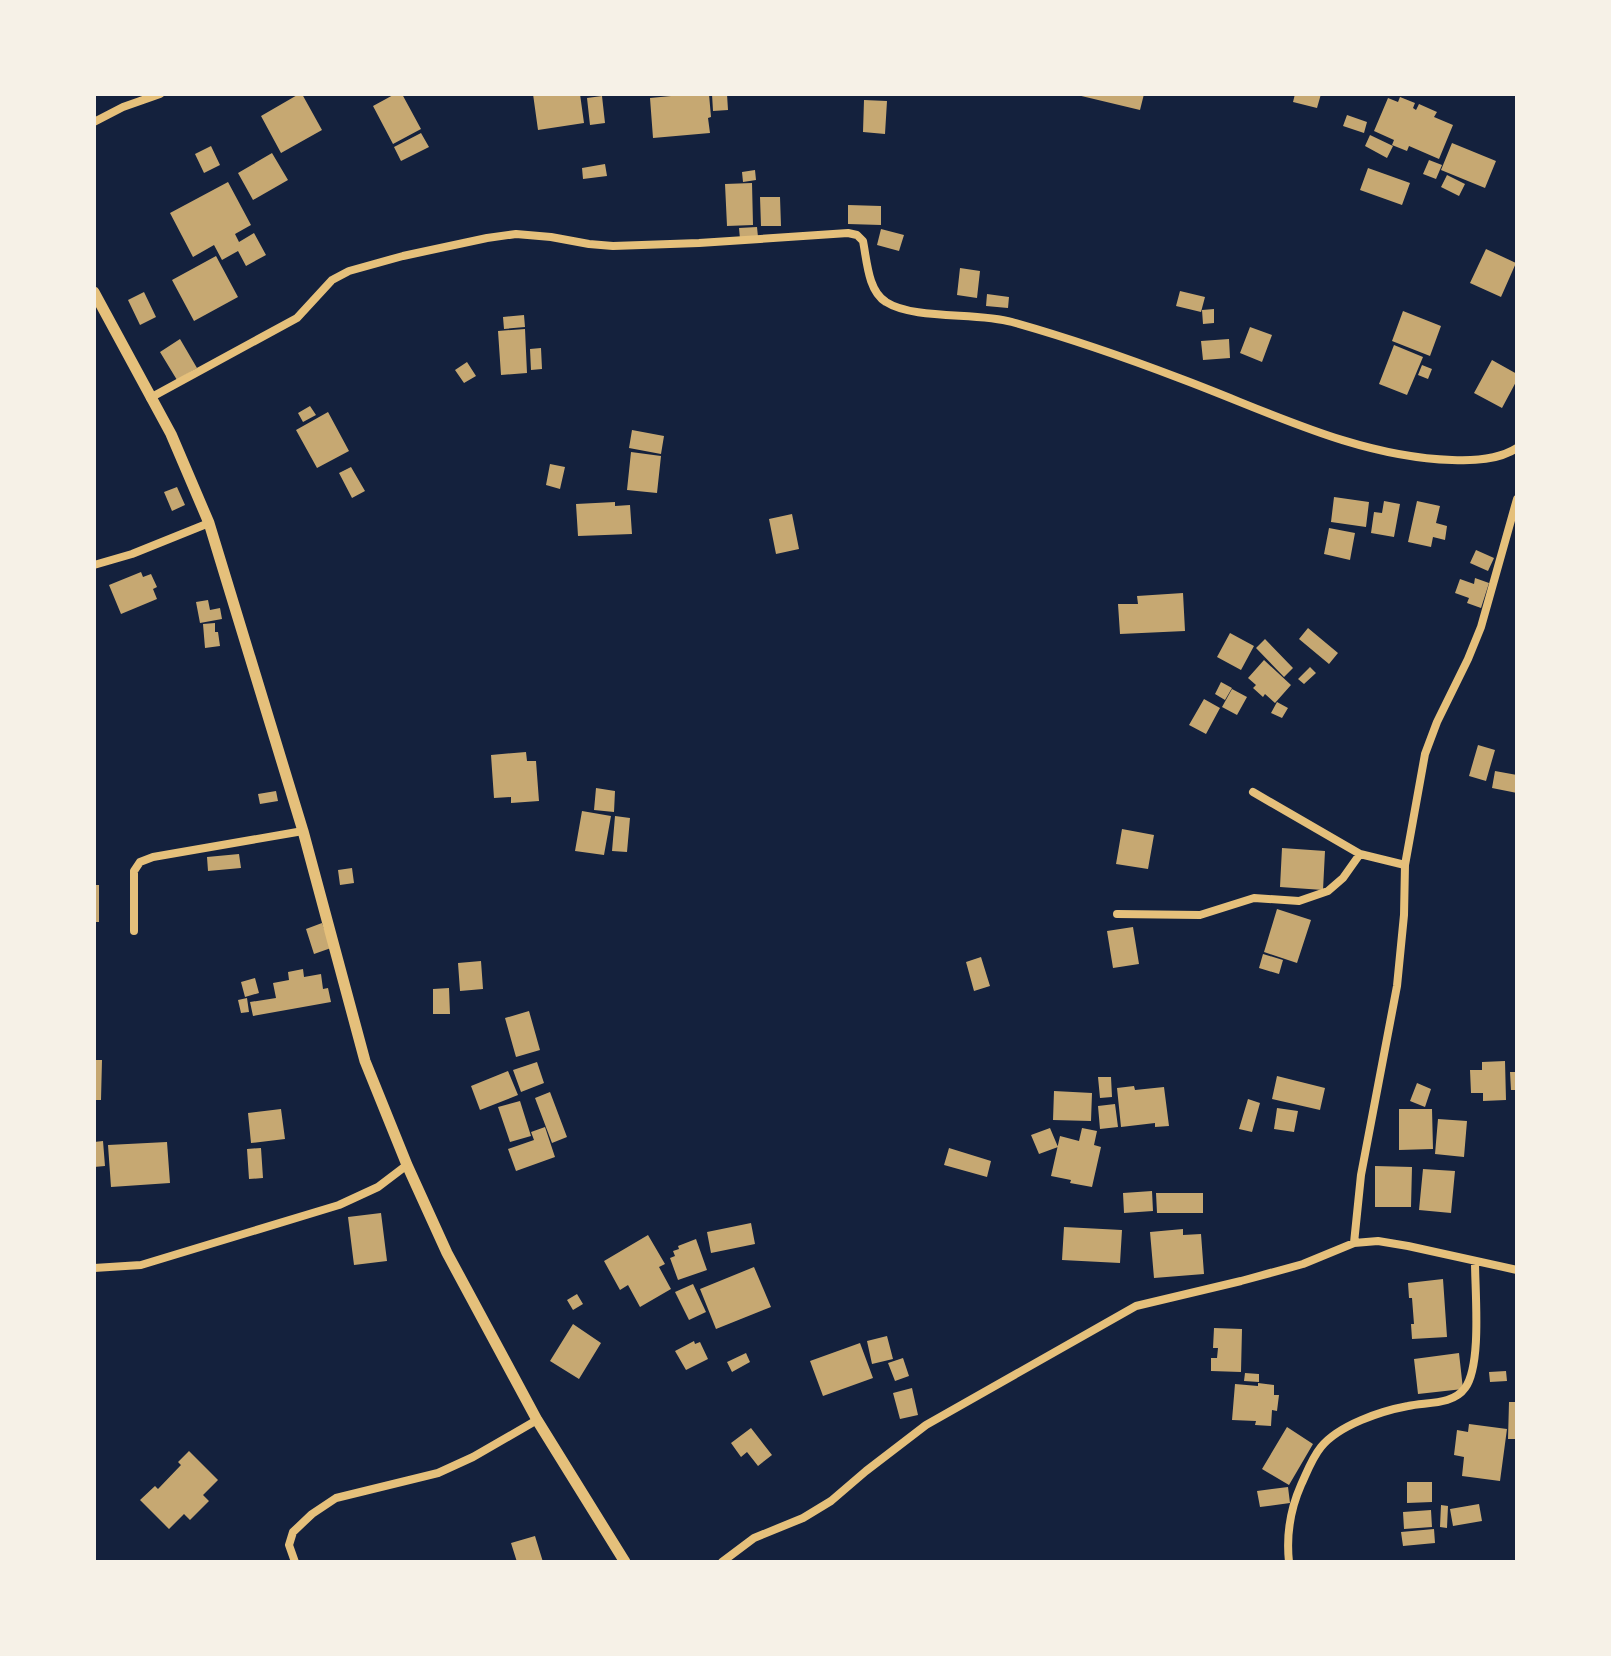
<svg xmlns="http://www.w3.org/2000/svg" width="1611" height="1656" font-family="'Golos Text',sans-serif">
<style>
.building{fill:#c6a872}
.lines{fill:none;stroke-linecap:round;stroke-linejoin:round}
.minor{stroke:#e5c07b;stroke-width:8}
.tertiary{stroke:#e5c07b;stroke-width:11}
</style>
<rect width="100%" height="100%" fill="#14213d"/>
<path class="building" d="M299,94H302L322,130L281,153L261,116Z
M395,94H402L421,129L393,144L373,106Z
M533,94H580L584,123L538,130Z
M692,94H709L711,117L708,118L710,133L653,138L650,98Z
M712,94H727L728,110L713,111Z
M1073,94H1144L1140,110Z
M1295,94H1321L1317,108L1293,102Z
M602,96L605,123L590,125L587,98Z
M1400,97L1415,103L1413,108L1416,110L1419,104L1437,112L1434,117L1453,125L1439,159L1409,146L1407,151L1392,145L1394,140L1374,131L1388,98L1398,102Z
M864,100L887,101L885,134L863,132Z
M1347,115L1367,122L1364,133L1343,126Z
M421,133L429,147L401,161L394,147Z
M1370,135L1393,146L1387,158L1365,146Z
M1452,143L1496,161L1485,188L1441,170Z
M211,146L220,165L204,173L195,154Z
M272,153L288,180L253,200L238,173Z
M1429,160L1442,165L1436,179L1423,174Z
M605,164L607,176L583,179L582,168Z
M1368,168L1410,183L1402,205L1360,190Z
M755,170L756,180L743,182L742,172Z
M1447,175L1465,184L1459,196L1441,187Z
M228,182L251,225L235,234L239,242L254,233L266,255L246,266L238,251L222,260L214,245L193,257L170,213Z
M752,183L753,225L727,226L725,184Z
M760,197H780L781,226H761Z
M848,205L881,206V225L848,224Z
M757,227L758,237L740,239L739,228Z
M881,229L904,235L899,251L877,245Z
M1486,249L1516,263L1501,297L1470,283Z
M216,256L238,297L194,321L172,280Z
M960,268L980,271L977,298L957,295Z
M1180,291L1205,297L1201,312L1176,306Z
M144,292L156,317L140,325L128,300Z
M987,294L1009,297L1008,308L986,306Z
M1214,309V323L1203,324L1202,310Z
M1403,311L1441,326L1430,356L1392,341Z
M524,315L525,327L504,329L503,317Z
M1250,327L1272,335L1262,362L1240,353Z
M525,329L527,373L501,375L498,331Z
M180,339L197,368L177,380L160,352Z
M1229,339L1230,358L1203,360L1201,341Z
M1394,345L1423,357L1407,395L1379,384Z
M541,348L542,369L531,370L530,349Z
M1492,360L1517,374V380L1502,408L1474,393Z
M467,362L476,376L464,383L455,370Z
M1422,365L1432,369L1428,379L1418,375Z
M310,406L316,415L303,422L298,413Z
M328,412L349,451L317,468L296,430Z
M632,430L664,436L661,454L629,448Z
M631,452L661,456L657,493L627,490Z
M550,464L565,467L560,489L546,485Z
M351,467L365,491L352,498L339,473Z
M177,487L185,505L172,511L164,492Z
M1334,497L1369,502L1366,527L1331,522Z
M1384,501L1400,504L1394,537L1371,533L1374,512L1382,513Z
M1417,501L1440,506L1436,523L1447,526L1445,540L1433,537L1431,547L1408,542Z
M615,502V506L630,505L632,534L578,536L576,504Z
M792,514L799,549L776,554L769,519Z
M1329,528L1355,533L1350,560L1324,554Z
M1476,550L1494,558L1488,571L1470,563Z
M141,572L143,577L151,574L157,587L153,589L157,599L121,614L109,585Z
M1475,578L1489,583L1481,608L1467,603L1469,598L1455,593L1460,579L1474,584Z
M1183,593L1185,631L1120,634L1118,604H1138L1137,596Z
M208,600L210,610L220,608L222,619L200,623L196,602Z
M215,623V632H218L220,646L205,648L203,624Z
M1308,628L1338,653L1329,664L1299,639Z
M1230,633L1254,646L1241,670L1217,657Z
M1265,639L1293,668L1284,677L1256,648Z
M1264,660L1291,685L1275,703L1265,694L1263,697L1253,688L1256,685L1248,678Z
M1310,667L1316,673L1304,684L1298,679Z
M1221,682L1232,688L1225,700L1215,694Z
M1232,689L1247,697L1237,715L1222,707Z
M1204,699L1220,708L1206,734L1189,725Z
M1277,702L1288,708L1282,718L1271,713Z
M1478,745L1495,750L1486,781L1469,776Z
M526,752L527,761H536L539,801L511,803V797L494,798L491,755Z
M1495,771L1517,775V793L1492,788Z
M596,788L615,791L614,812L594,810Z
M276,791L278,801L260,804L258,794Z
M582,811L611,816L604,855L575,851Z
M615,816L630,818L627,852L612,851Z
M1122,829L1154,835L1148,869L1116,864Z
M1282,848L1325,851L1323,890L1280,887Z
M239,854L241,868L208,871L207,857Z
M352,868L354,883L340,885L338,870Z
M94,885H99V922H94Z
M1277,909L1311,920L1297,963L1264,952Z
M322,923L331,948L314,954L306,929Z
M1133,927L1139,964L1113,968L1107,931Z
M1263,954L1283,960L1279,974L1259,968Z
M981,957L990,986L974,991L966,962Z
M481,961L483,989L460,991L458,963Z
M303,969L304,977L321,974L323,989L328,988L331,1002L253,1016L250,1002L276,998L273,983L289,980L288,972Z
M255,978L259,993L245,997L241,982Z
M449,988L450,1014H433V989Z
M247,998L249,1012L241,1013L238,1000Z
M529,1011L540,1050L516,1057L505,1018Z
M94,1060H102L101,1100H94Z
M1505,1061L1506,1100L1483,1101V1093H1471L1470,1070H1482V1062Z
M537,1062L544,1083L521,1092L513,1070Z
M508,1071L518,1095L480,1110L471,1086Z
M1510,1072H1517V1090H1511Z
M1277,1076L1325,1088L1320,1110L1272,1099Z
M1098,1077H1111L1112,1097L1100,1098Z
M1417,1083L1431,1089L1425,1107L1410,1101Z
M1134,1086L1135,1090L1164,1087L1169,1126L1155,1127V1123L1121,1127L1117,1088Z
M1054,1091L1092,1093L1091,1121L1053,1120Z
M550,1092L567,1137L552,1143L535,1098Z
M1248,1099L1260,1103L1252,1132L1239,1129Z
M520,1101L531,1136L510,1142L498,1107Z
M1115,1104L1118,1127L1100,1129L1098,1106Z
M1277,1108L1298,1111L1294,1132L1274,1129Z
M281,1109L285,1139L251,1143L248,1113Z
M1399,1109H1432L1433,1149L1399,1150Z
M1438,1119L1467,1121L1464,1157L1435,1154Z
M545,1127L555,1157L516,1171L508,1149L534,1140L531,1132Z
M1050,1128L1058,1147L1039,1154L1031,1135Z
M1082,1128L1097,1131L1094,1145L1101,1147L1092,1187L1070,1183L1071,1180L1051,1176L1060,1136L1079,1141Z
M103,1141L105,1166L94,1167V1142Z
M167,1142L170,1183L111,1187L108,1145Z
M261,1148L263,1178L249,1179L247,1149Z
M949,1148L991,1161L987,1177L944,1165Z
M1375,1166L1412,1167L1411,1207H1375Z
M1423,1169L1455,1171L1451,1213L1419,1210Z
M1152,1191L1153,1211L1124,1213L1123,1193Z
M1156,1193H1203V1213H1157Z
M381,1213L387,1261L354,1265L348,1217Z
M751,1223L755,1244L711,1253L707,1232Z
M1064,1227L1122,1230L1120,1263L1062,1260Z
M1183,1229V1235L1201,1234L1204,1274L1154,1278L1150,1232Z
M648,1235L665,1264L659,1267L671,1289L640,1307L628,1285L620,1290L604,1261Z
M696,1239L707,1270L678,1280L670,1258L675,1256L673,1251L679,1249L678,1246Z
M754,1267L771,1307L716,1329L700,1289Z
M1443,1279L1447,1337L1412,1339L1411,1324H1414L1412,1298H1409L1408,1283Z
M693,1284L706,1312L689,1320L675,1292Z
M577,1294L583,1304L573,1310L567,1300Z
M573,1324L601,1343L579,1379L550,1361Z
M1214,1328L1242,1329L1241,1372L1211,1371V1358H1217L1218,1348H1213Z
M887,1336L893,1359L872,1364L867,1341Z
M694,1341L695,1344L700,1342L708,1359L686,1370L675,1351Z
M860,1343L873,1378L823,1396L810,1361Z
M746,1353L750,1362L732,1372L727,1362Z
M1459,1353L1463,1389L1418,1394L1414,1359Z
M903,1358L909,1376L895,1381L888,1363Z
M1506,1371L1507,1381L1490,1382L1489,1372Z
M1245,1373L1259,1374V1382L1244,1381Z
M1258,1383L1274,1385V1395H1279L1277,1411L1272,1410L1271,1426L1255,1425L1256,1421L1232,1420L1235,1384L1258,1386Z
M912,1388L918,1415L900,1419L893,1393Z
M1509,1402H1517V1439H1508Z
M1469,1424L1507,1429L1500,1481L1462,1476L1464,1457L1454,1455L1457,1430L1468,1432Z
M1287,1427L1313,1444L1289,1485L1262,1469Z
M751,1428L772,1455L758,1466L747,1452L741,1457L731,1443Z
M189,1451L218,1480L203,1495L209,1501L190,1520L184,1514L169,1529L140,1500L155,1486L158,1489L181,1465L178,1462Z
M1407,1482H1432V1502L1407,1503Z
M1288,1487L1290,1503L1260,1507L1257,1491Z
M1479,1504L1482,1521L1453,1526L1450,1509Z
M1441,1505L1448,1506L1447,1528L1440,1527Z
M1431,1510L1432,1527L1404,1529L1403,1512Z
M1434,1529L1435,1543L1403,1546L1401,1532Z
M535,1536L543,1562H517L511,1543Z"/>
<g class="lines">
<path class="minor" d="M94,122L123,107L160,94
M150,398L297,318L332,280L349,271L403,256L487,238L516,234L551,237L589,244L613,246L699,243L848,233L857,235L863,241C867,261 868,291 886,302C914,320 978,312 1012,322C1069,338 1124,357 1179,378C1268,411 1356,457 1452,460C1474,461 1498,460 1517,448
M94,565L132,554L209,523
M1253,792L1360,854L1405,865
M1117,914L1200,915L1254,898L1299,901L1328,891L1343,878L1360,854
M134,931V871L140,862L153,857L303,831
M1354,1243L1361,1175L1397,986L1404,915L1405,865L1425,754L1437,722L1468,659L1481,627L1517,499
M94,1268L141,1265L339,1205L378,1187L407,1165
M295,1562L289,1545L293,1532L312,1514L336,1498L438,1473L473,1457L537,1420
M722,1562L754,1538L803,1518L831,1501L866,1471L926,1425L1136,1306L1241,1281L1303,1264L1354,1243L1378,1241L1408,1246L1517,1270
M1289,1562C1286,1534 1290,1510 1301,1485C1307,1472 1312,1458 1321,1447C1339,1425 1381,1411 1408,1406C1427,1402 1453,1405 1465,1388C1482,1365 1475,1292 1475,1262"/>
<path class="tertiary" d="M94,292L171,434L209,523L303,831L365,1061L407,1165L447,1253L537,1420L625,1562"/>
</g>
<rect width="1611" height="1656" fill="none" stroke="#f6f1e7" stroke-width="192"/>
</svg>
